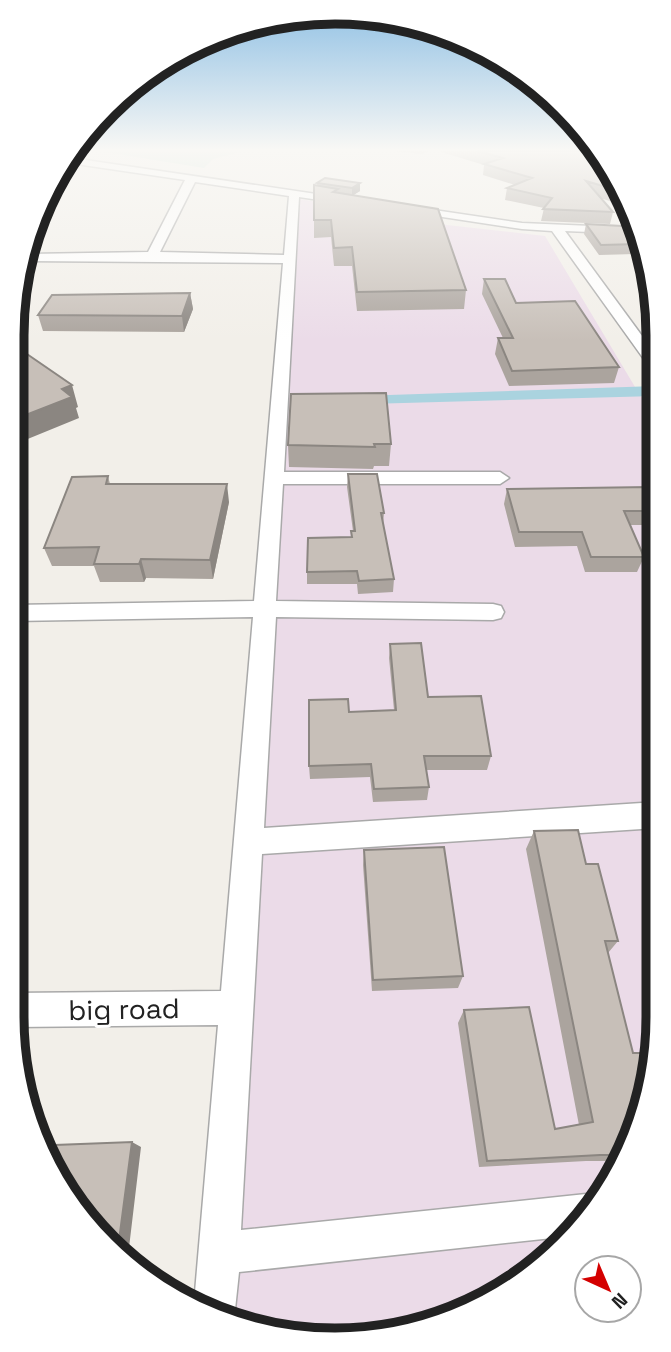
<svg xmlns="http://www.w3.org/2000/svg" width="671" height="1352" font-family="'Space Grotesk',sans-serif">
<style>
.industrial{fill:#ebdbe8}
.wetland{fill:#c6e0d4}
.water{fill:#aad3df}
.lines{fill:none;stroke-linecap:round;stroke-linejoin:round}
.minor-casing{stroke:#a9a9a9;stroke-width:3}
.minor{fill:#fff;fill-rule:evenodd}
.wall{fill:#aba49e}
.shaded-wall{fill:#8b8681}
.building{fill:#c7bfb8;stroke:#8b8681;stroke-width:2}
.labels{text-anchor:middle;stroke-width:6;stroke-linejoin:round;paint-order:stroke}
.near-street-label{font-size:28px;fill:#222;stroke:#fff}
.rim{fill:none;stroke:#222;stroke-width:9}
</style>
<rect width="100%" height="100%" fill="#f2efe9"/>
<path class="industrial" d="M300,199L447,225L545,236L641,397L656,396L658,1037L626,1159L564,1245L479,1306L377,1337L272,1333L222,1315Z"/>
<path class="wetland" d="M99,151H244L213,159L204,168Z"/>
<path class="water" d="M656,386V396L297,406L298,398Z"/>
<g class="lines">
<g class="minor-casing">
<path id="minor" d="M72,158L350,199V203L346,204L299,197L284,472H500L509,478L500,484H283L276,601L493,604L501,606L504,612L501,618L493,620L276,617L264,828L657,802V828L262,854L241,1230L586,1194L597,1199L571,1236L239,1272L234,1319L194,1304L218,1025L14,1027L12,993L221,991L253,617L13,621V605L254,601L283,263L27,261L29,254L148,252L185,180L69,163ZM195,182L289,196L284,255L160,252Z
M407,206L522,223L638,228L639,234L565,231L656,355V371L651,369L552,231L522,229L403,211L402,209Z"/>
</g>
<use href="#minor" class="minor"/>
</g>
<path class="wall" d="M391,151H429L422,154Z
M438,151H599L632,208L600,198L613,212L610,224L541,221L544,208L505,200L507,188L515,185L483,175L484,165Z
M325,178L360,191L353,195L466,290L464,309L357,311L352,266H334L331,237L314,238V185L317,186V183Z
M586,224L638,244L635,254L599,255L584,234Z
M484,279L516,303L619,367L614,383L509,386L495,354L498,338H503L482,294Z
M190,293L193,309L184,332L43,331L38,315Z
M391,444L389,466H374L373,469L289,467L288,445Z
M348,474L384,513L383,525L394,579L393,592L358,594L357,584H307V572L351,537V531H353L347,487Z
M108,476L110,484L229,502L213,579L146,578L144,582H100L94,566H52L44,548Z
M507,489L657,500V523L656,525H630L644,557L637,572H585L577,546L515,547L504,504Z
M390,644L428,697L491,756L487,770H426L429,787L427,800L373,802L370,777L310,779L309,766L349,712L394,710L389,658Z
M534,831L586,864L618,941L608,953L633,1053H654L624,1161H586L479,1167L458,1023L464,1010L555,1129L579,1125L526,849Z
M364,850L463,976L458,988L372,991L363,865Z"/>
<path class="shaded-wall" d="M360,183V191L352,196V188Z
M190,293L193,309L184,332L182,316Z
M72,385L78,407L76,408L79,418L13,445V420L62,389Z
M227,484L229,502L213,579L210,560Z
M141,559L146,578L144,582L139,564Z
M12,771L17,777L12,791Z
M21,1070L25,1072L23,1080Z
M132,1142L141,1147L128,1256L118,1248Z"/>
<path class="building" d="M478,151H599L623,192L586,181L613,212L543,209L552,198L507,188L532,178L484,164L503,158Z
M325,178L360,183L352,188L317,183Z
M314,185L338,189L333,192L438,209L466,290L357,292L352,247L334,248L331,220H314Z
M586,224L622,226L638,244L601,245Z
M484,279H505L516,303L575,301L619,367L512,371L498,338H513Z
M190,293L182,316L38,315L52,295Z
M24,352L72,385L62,389L72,397L13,420V355Z
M386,393L391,444H374L375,447L288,445L291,394Z
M348,474H377L384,513H381L394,579L359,581L357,571L307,572L308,538L352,537L351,531H355Z
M108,476L106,484H227L210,560L141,559L139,564H94L99,547L44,548L72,477Z
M650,487L657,500V511H624L644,557H591L582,532H519L507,489Z
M421,643L428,697L481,696L491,756H424L429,787L374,789L371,764L309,766V700L348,699L349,712L396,710L390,644Z
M578,830L586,864H598L618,941H605L633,1053H654L627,1155H600L487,1161L464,1010L529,1007L555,1129L593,1122L534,831Z
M444,847L463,976L373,980L364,850Z
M132,1142L118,1248L79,1214L51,1161L55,1145Z"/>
<linearGradient id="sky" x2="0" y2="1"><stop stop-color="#8fc0e4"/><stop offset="0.44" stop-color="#f9f8f5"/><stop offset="1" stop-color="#f9f8f5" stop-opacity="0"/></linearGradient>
<rect width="671" height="341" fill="url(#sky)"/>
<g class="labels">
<g class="near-street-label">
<text transform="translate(124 1009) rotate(-1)" y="10">big road</text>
</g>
</g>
<path d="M0 0H671V1352H0ZM335 24H335A311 311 0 0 1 646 335V1017A311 311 0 0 1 335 1328H335A311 311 0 0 1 24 1017V335A311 311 0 0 1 335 24Z" fill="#fff" fill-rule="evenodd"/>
<path class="rim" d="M335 24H335A311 311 0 0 1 646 335V1017A311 311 0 0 1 335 1328H335A311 311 0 0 1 24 1017V335A311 311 0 0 1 335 24Z"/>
<g transform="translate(608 1289) rotate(136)"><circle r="33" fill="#ffffff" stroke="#a7a7a7" stroke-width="2"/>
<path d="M0-5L12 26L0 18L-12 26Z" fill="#d40000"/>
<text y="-10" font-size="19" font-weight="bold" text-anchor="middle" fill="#222222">N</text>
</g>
</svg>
